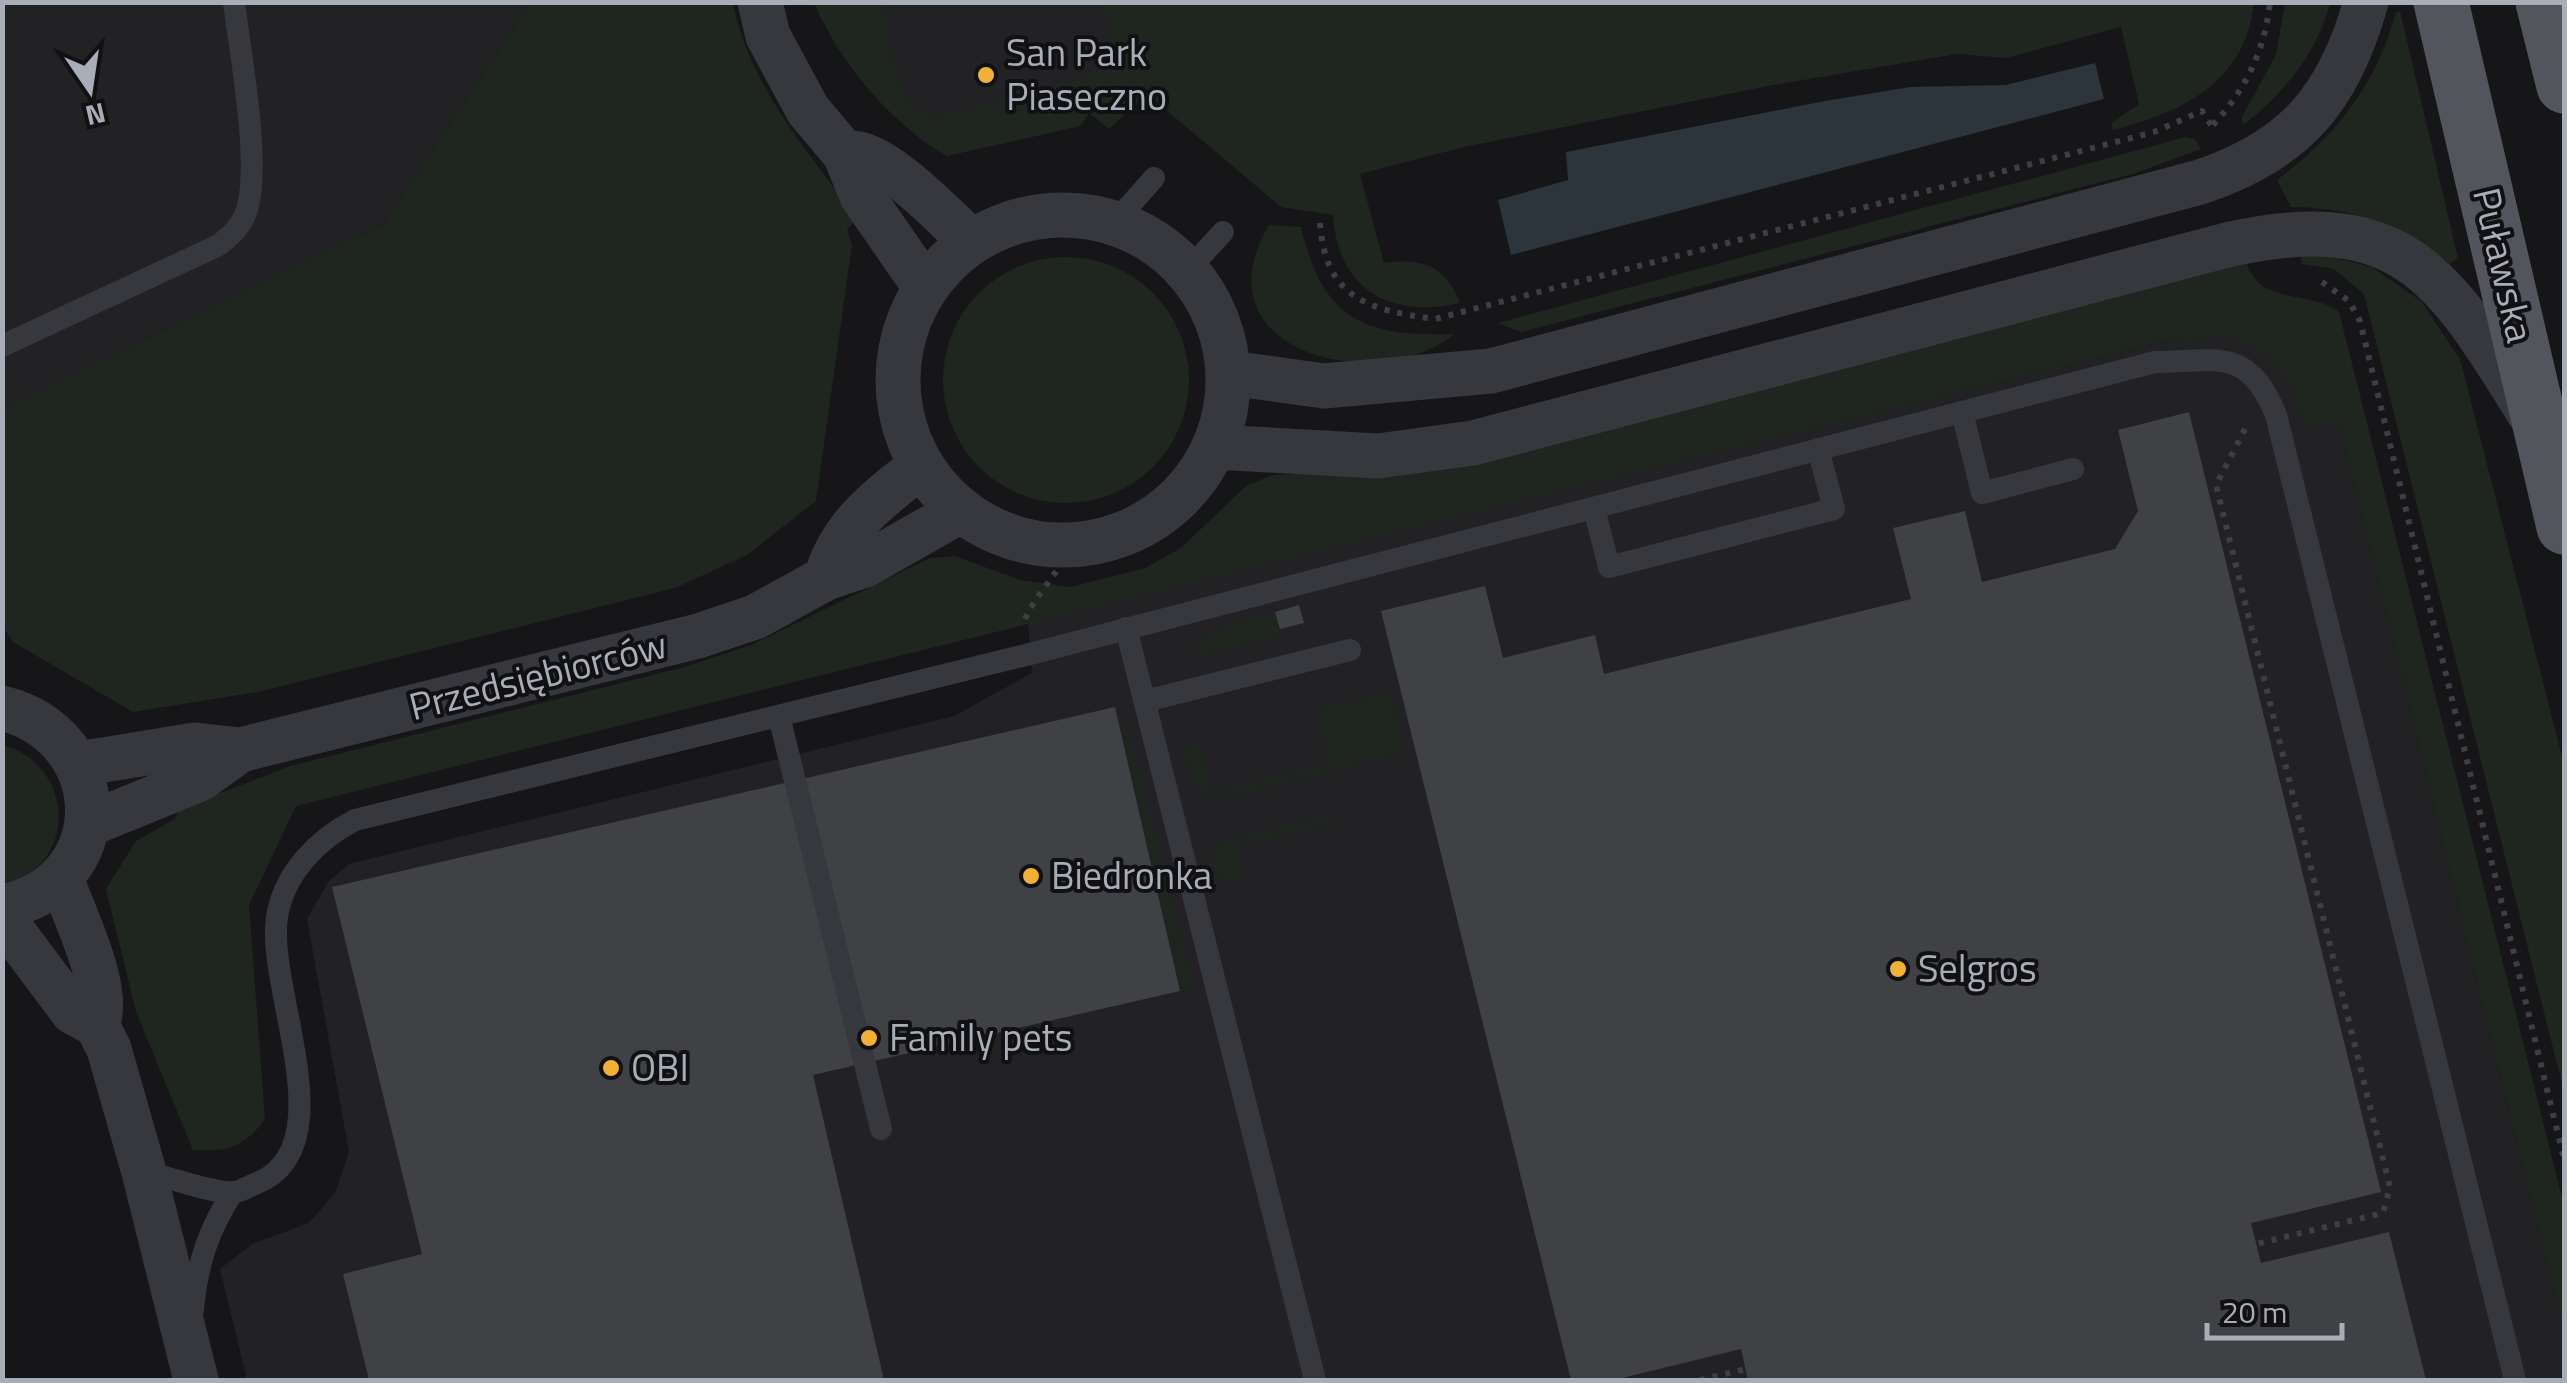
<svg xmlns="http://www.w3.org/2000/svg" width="2567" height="1383" font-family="'Titillium Web',sans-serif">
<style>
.built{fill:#222225}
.green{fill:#1e261f}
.water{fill:#2c353c}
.building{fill:#404145}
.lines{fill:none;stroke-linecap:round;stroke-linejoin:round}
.path{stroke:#3d3f44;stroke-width:6;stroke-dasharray:5 8;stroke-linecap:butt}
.lane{stroke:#37383d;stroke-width:22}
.street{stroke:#37383d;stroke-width:45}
.primary{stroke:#53555c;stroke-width:55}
.poi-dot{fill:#f2b134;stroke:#111113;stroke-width:4}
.labels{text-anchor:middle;stroke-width:8;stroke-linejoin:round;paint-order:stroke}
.poi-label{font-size:38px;fill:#a8adb8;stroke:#111113;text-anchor:start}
.street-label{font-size:38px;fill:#a8adb8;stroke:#111113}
</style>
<rect width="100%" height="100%" fill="#161618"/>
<path class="built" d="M3,3H530L385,223L3,409Z
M814,3H1161L1080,126L947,156L924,142L878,100L838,49Z
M2319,303L2339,422L2564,1334V1380H247L220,1269L252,1244L309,1223L335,1193L349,1152L307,919L329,881L349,864L954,716L1032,673L1028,623Z"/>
<path class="green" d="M530,3H733C750,87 807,150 857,219L847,230L852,245L816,501L747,555L675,588L258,692L133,712L13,642L2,625V409L385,223Z
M814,3H882C891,37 893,115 938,116L1090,76L1106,64L1114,49L1105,3H2254C2244,84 2184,111 2113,130L2111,123L2139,104L2121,27L2006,58L1957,54L1773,85L1464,147L1360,174L1384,263C1422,258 1445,265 1460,303C1389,319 1338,289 1333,215L1281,207L1151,97L1140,100L1109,129L1089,113L1080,126L947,156C889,122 841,64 814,3Z
M2285,3H2330C2318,52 2283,95 2243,125L2242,117L2276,55Z
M2400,11L2458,258L2450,264C2400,225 2355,208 2291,207L2277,180C2337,135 2376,85 2396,12Z
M2186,137L2195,139L2201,149L2133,174L1521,332L1498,323Z
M1269,225L1301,227C1323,320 1363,337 1455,334C1373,398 1195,350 1269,225Z
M2300,255H2325L2372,267L2421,301L2460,359L2564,764V1092L2364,294L2334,269L2302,264Z
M943 380a123 123 0 1 1 246 0a123 123 0 1 1-246 0Z
M2245,257C2256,308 2308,288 2339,312L2564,1205V1334L2339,423L2306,429C2289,366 2257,323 2185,343L2182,337L296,806L249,905L265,1119C245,1147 227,1152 193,1150L136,1012L106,889L136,841L175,819L179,809L290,766L688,666L751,645L930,558L955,556L1020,580L1070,587L1145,568L1181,548L1246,486L1272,475L1306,473Z
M1275,612L1281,636L1204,655L1195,651L1199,640L1240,621Z
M1391,692L1405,749L1402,753L1228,797C1196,798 1188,776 1185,749L1199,739L1212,792L1330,763L1317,710Z
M1130,732L1193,988L1182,990L1123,733Z
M2,745C75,763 80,868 3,883Z
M1327,815L1336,823L1238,846L1245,879L1227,881L1215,872L1211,854L1224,841Z"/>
<path class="water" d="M2095,63L2104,99L1511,255L1498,200L1568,180L1566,152L1825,101L1910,87L2006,85Z"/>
<path class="building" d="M2189,412L2381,1192L2251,1223L2261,1263L2389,1232L2426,1380H1748L1741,1349L1614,1380H1571L1381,611L1485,586L1503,658L1595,635L1604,674L1911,599L1893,528L1965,511L1982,582L2115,549L2138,511L2118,430Z
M1299,605L1304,623L1280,629L1275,612Z
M1115,707L1180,991L813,1075L884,1380H369L343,1274L422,1254L332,887Z"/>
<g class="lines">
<path class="path" d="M2213,125C2245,90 2265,51 2270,2
M1320,223C1325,298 1368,310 1435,319L2154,132L2202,111L2215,131
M2322,282L2349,301L2360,321L2564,1159
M2245,429L2216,485L2390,1187L2383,1213L2256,1244
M1025,619C1037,593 1058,574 1072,545
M1700,1380L1746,1369"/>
<path class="lane" d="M1114,223L1154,178
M1188,270L1223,232
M2,346L219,245C230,236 239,229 245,215C263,172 240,53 234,2
M1962,412L1982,493L2073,469
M1594,508L1609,567L1834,509L1818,449
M1126,628L1315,1380
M1145,701L1350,650
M779,716L881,1129
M144,1172C168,1176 212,1194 234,1192C240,1192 249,1186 255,1184C347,1148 266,991 277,917C284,873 318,839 355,820L1030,654L2155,362C2219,361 2248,347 2276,415L2515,1380
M193,1310C197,1265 208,1230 233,1192"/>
<path class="street" d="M760,2L768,36L808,110L845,154L862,196L925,287
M845,154C878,144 947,220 972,242
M898 380a165 165 0 1 1 330 0a165 165 0 1 1-330 0Z
M1230,373L1324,386L1491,371L2200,182C2296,150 2339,98 2366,2
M1215,447L1378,456L1473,443L2227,245C2403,205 2445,277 2529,413
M826,578C841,526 879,498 921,466
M2,708C114,736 118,884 2,907
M79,764L195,745L240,750L698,636L755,617L826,578L865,565L962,510
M87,825L200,779L240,750
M61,878C73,913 113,991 97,1025
M2,917L73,1012L97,1025
M97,1025L109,1049L144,1172L196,1380"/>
<path class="primary" d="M2441,2L2564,527
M2543,2L2564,86"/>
</g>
<g class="poi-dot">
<circle cx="986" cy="75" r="10"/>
<circle cx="1031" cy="876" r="10"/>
<circle cx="1898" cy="969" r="10"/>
<circle cx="869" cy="1038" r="10"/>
<circle cx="611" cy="1068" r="10"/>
</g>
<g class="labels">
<g class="poi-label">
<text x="1006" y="66">San Park<tspan x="1006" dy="44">Piaseczno</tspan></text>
<text x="1051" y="889">Biedronka</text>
<text x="1918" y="982">Selgros</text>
<text x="889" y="1051">Family pets</text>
<text x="631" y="1081">OBI</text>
</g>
<g class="street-label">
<text transform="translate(2503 265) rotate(77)" y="13">Puławska</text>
<text transform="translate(538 676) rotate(-14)" y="13">Przedsiębiorców</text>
</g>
</g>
<rect width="2567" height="1383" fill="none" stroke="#a8adb8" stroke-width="10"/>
<g transform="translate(90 90) rotate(167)" stroke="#111113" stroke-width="8" paint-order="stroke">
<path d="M0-8L18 38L0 25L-18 38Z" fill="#a8adb8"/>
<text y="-15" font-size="28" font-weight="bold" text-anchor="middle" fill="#a8adb8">N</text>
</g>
<path d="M2207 1323v15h135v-15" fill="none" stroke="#a8adb8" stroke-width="5"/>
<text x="2222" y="1323" font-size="30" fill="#a8adb8" stroke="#111113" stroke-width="8" paint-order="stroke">20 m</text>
</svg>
